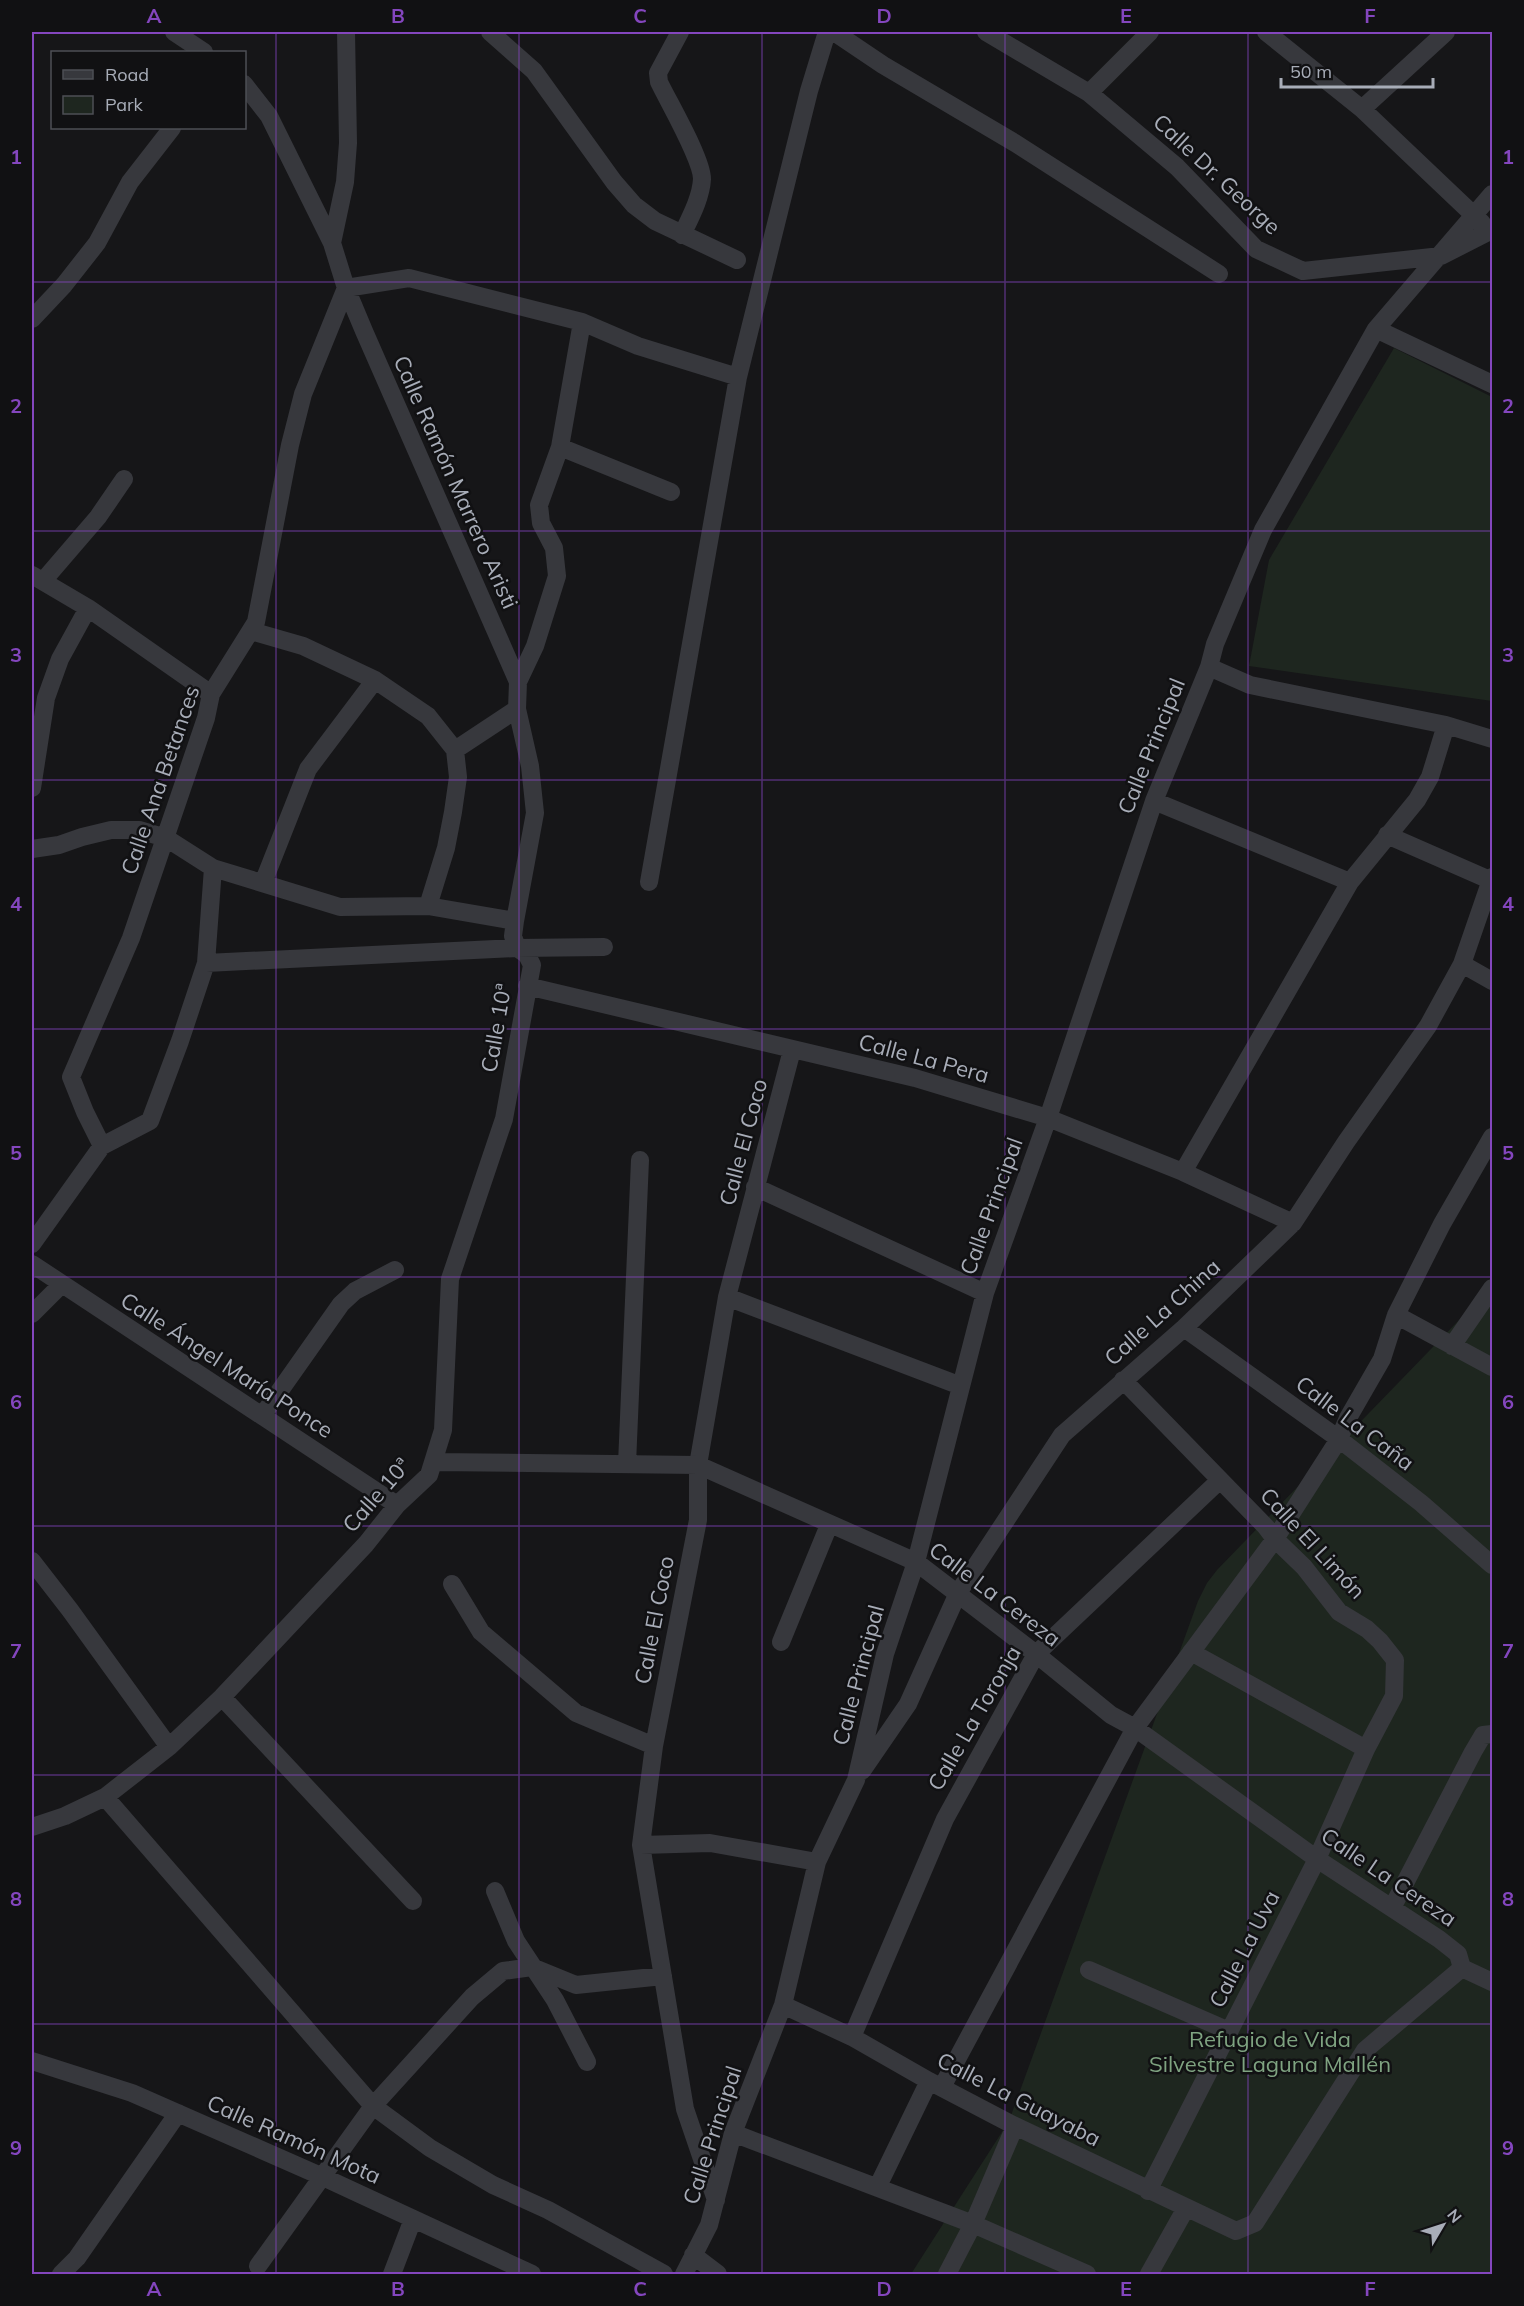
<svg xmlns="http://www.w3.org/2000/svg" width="1524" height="2306" font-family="Mulish,sans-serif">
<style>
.green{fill:#1e261f}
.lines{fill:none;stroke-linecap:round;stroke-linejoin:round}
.street{stroke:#37383d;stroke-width:18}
.grid{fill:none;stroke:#8446be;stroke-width:1.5;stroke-opacity:0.55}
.labels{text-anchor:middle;stroke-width:5;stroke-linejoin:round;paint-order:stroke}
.street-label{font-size:22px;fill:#a8adb8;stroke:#111113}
.park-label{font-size:22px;fill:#7fa381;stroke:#111113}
.neatline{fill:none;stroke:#8446be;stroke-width:2}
.grid-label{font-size:20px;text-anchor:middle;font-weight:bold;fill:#8446be}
</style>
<rect width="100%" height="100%" fill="#161618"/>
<path class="green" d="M1394,348L1492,397V701L1249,666L1269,560Z
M1492,1286V2274H911L1009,2121L1198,1601L1207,1583L1217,1570Z"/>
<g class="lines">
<path class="street" d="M174,32L204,52
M490,32L534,71L614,182L634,205L655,221L737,260
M680,32L658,73L659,82C669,103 702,159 702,179C701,198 690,218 682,235
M834,32L883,65L1015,143L1219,274
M986,32L1089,93L1177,167L1256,249L1303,271L1441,256L1492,230
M1266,32L1362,109L1482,223
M244,84L269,116L332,243L346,288L364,331L518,682L517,709L530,766L535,813L515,921
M1089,93L1150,32
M1362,109L1446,32
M332,243L345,182L348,143L346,32
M32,319L64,285L97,243L130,182L172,128
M1376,329L1492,384
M560,447L671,492
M32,575L88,608L211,694
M43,581L98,517L124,479
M251,631L303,646L375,680L428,716L455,750L458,777L453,812L446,848L428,906
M1209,667L1250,685L1446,725L1492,739
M518,682L535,646L557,576L554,548L541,523L539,505L560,447L582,322
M455,750L517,709
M32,788L46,698L60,659L88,608
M1154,801L1350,882
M1387,835L1492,881
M32,849L59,845L82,837L111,830H139L166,838L213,868L206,963L180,1041L150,1121L102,1146L32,1244
M213,868L340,907L428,906L515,921L513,936L517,948L604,947
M649,882L738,377L809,91L827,32
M263,883L308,769L375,680
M1462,964L1492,981
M527,986L915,1078L1048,1118L1183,1172L1293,1223
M102,1146L85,1112L71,1077L131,938L206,718L211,694L256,622L290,445L303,394L346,288L409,278L582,322L638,346L738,377
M1183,1172L1350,882L1417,800L1430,777L1446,725
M755,1187L985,1293
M32,1264L397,1505
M727,1297L961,1386
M32,1314L61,1285
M1396,1315L1492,1367
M1184,1328L1339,1439L1421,1503L1492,1565
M1452,1346L1492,1288
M1123,1380L1266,1527L1275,1539L1304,1567L1339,1612L1367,1629L1380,1641L1395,1660L1394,1696L1366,1749L1317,1859L1148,2191
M262,1416L341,1304L355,1291L395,1270
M433,1462L698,1465L916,1562L1036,1654L1111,1715L1135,1728L1317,1859L1439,1939L1458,1954L1462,1968L1365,2050L1255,2223L1236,2231L1015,2126L929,2081L852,2037L783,2005
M627,1464L640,1160
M32,1561L70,1610L169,1747
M452,1584L481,1632L576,1713L654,1746
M781,1642L829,1525
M1191,1652L1366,1749
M222,1697L413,1901
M862,1771L908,1704L958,1593L1062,1435L1184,1328L1293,1223L1346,1142L1428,1026L1462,964L1492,877
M105,1797L373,2106L430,2148L493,2185L548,2210L664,2274
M32,1827L65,1816L105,1797L169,1747L222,1697L366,1544L397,1505L429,1475L443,1430L450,1279L504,1119L532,965L527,955L517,948L206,963
M641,1845L710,1843L817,1862
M495,1891L516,1941L555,2000L587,2062
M1392,1908L1473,1752L1483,1735L1492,1734
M1462,1968L1492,1982
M1089,1970L1229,2031
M852,2037L945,1819L1036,1654L1220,1480
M32,2061L132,2093L323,2177L532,2274
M942,2087L1135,1728L1275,1539L1339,1439L1348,1418L1382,1359L1396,1315L1442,1224L1492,1137
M733,2133L973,2224L1087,2274
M878,2186L929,2081
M716,2200L685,2109L641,1845L654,1746L698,1520V1465L727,1297L792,1050
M693,2255L718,2274
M258,2266L373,2106L472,1997L503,1971L532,1967L576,1985L663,1976
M61,2274L77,2258L178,2113
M392,2274L413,2219
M684,2274L709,2225L733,2133L783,2005L817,1862L856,1780L885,1654L916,1562L985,1293L1048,1118L1154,801L1209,667L1215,644L1263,530L1376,329L1492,194
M947,2274L973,2224L1015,2126
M1149,2274L1186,2208"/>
</g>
<path class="grid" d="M276,32V2274M519,32V2274M762,32V2274M1005,32V2274M1248,32V2274M32,282H1492M32,531H1492M32,780H1492M32,1029H1492M32,1277H1492M32,1526H1492M32,1775H1492M32,2024H1492"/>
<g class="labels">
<g class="street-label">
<text transform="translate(1217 174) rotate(43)" y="8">Calle Dr. George</text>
<text transform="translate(456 482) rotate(66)" y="8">Calle Ramón Marrero Aristi</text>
<text transform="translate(1151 746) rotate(-68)" y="8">Calle Principal</text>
<text transform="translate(160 780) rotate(-71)" y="8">Calle Ana Betances</text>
<text transform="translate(496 1028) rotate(-80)" y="8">Calle 10ª</text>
<text transform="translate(924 1058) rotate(15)" y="8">Calle La Pera</text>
<text transform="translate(743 1142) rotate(-75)" y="8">Calle El Coco</text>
<text transform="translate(991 1206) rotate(-70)" y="8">Calle Principal</text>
<text transform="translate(1162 1312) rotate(-42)" y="8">Calle La China</text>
<text transform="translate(227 1365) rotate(33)" y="8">Calle Ángel María Ponce</text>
<text transform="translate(1355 1423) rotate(37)" y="8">Calle La Caña</text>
<text transform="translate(376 1495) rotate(-49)" y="8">Calle 10ª</text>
<text transform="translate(1313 1543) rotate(47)" y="8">Calle El Limón</text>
<text transform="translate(995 1594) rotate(37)" y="8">Calle La Cereza</text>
<text transform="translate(654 1620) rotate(-79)" y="8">Calle El Coco</text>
<text transform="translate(858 1675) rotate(-75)" y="8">Calle Principal</text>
<text transform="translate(974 1718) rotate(-60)" y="8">Calle La Toronja</text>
<text transform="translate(1389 1877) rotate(34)" y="8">Calle La Cereza</text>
<text transform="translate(1244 1949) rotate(-63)" y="8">Calle La Uva</text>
<text transform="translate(1019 2099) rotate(27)" y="8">Calle La Guayaba</text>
<text transform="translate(712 2135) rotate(-72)" y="8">Calle Principal</text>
<text transform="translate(294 2139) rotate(24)" y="8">Calle Ramón Mota</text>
</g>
<g class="park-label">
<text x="1270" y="2047">Refugio de Vida<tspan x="1270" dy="25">Silvestre Laguna Mallén</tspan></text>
</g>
</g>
<rect width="1524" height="2306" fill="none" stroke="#111113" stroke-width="66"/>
<rect x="51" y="51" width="195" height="78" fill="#111113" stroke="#4d4f55" stroke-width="1.5"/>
<rect x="63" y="70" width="30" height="9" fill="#37383d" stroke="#4d4f55" stroke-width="1.5"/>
<text x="105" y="81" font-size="18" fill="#a8adb8">Road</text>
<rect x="63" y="96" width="30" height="18" fill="#1e261f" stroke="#4d4f55" stroke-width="1.5"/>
<text x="105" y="111" font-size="18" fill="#a8adb8">Park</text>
<g transform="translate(1443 2225) rotate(51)" stroke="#111113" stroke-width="4.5" paint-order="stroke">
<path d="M0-4.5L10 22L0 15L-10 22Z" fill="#a8adb8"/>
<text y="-9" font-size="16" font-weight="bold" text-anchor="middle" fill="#a8adb8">N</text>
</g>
<path d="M1281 78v9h152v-9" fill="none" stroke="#a8adb8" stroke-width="3"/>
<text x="1290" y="78" font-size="18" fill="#a8adb8" stroke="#111113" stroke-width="4.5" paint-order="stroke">50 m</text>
<rect x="33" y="33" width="1458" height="2240" class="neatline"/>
<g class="grid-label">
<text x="154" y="23">A</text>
<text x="398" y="23">B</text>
<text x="640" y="23">C</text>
<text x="884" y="23">D</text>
<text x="1126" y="23">E</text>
<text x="1370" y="23">F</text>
<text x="16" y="164">1</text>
<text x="1508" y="164">1</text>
<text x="16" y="413">2</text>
<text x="1508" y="413">2</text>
<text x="16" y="662">3</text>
<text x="1508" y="662">3</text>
<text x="16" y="911">4</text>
<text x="1508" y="911">4</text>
<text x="16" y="1160">5</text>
<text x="1508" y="1160">5</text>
<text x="16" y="1409">6</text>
<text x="1508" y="1409">6</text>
<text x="16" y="1658">7</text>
<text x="1508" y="1658">7</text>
<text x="16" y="1906">8</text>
<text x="1508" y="1906">8</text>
<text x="16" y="2155">9</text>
<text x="1508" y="2155">9</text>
<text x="154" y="2296">A</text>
<text x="398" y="2296">B</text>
<text x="640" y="2296">C</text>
<text x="884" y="2296">D</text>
<text x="1126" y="2296">E</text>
<text x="1370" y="2296">F</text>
</g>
</svg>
